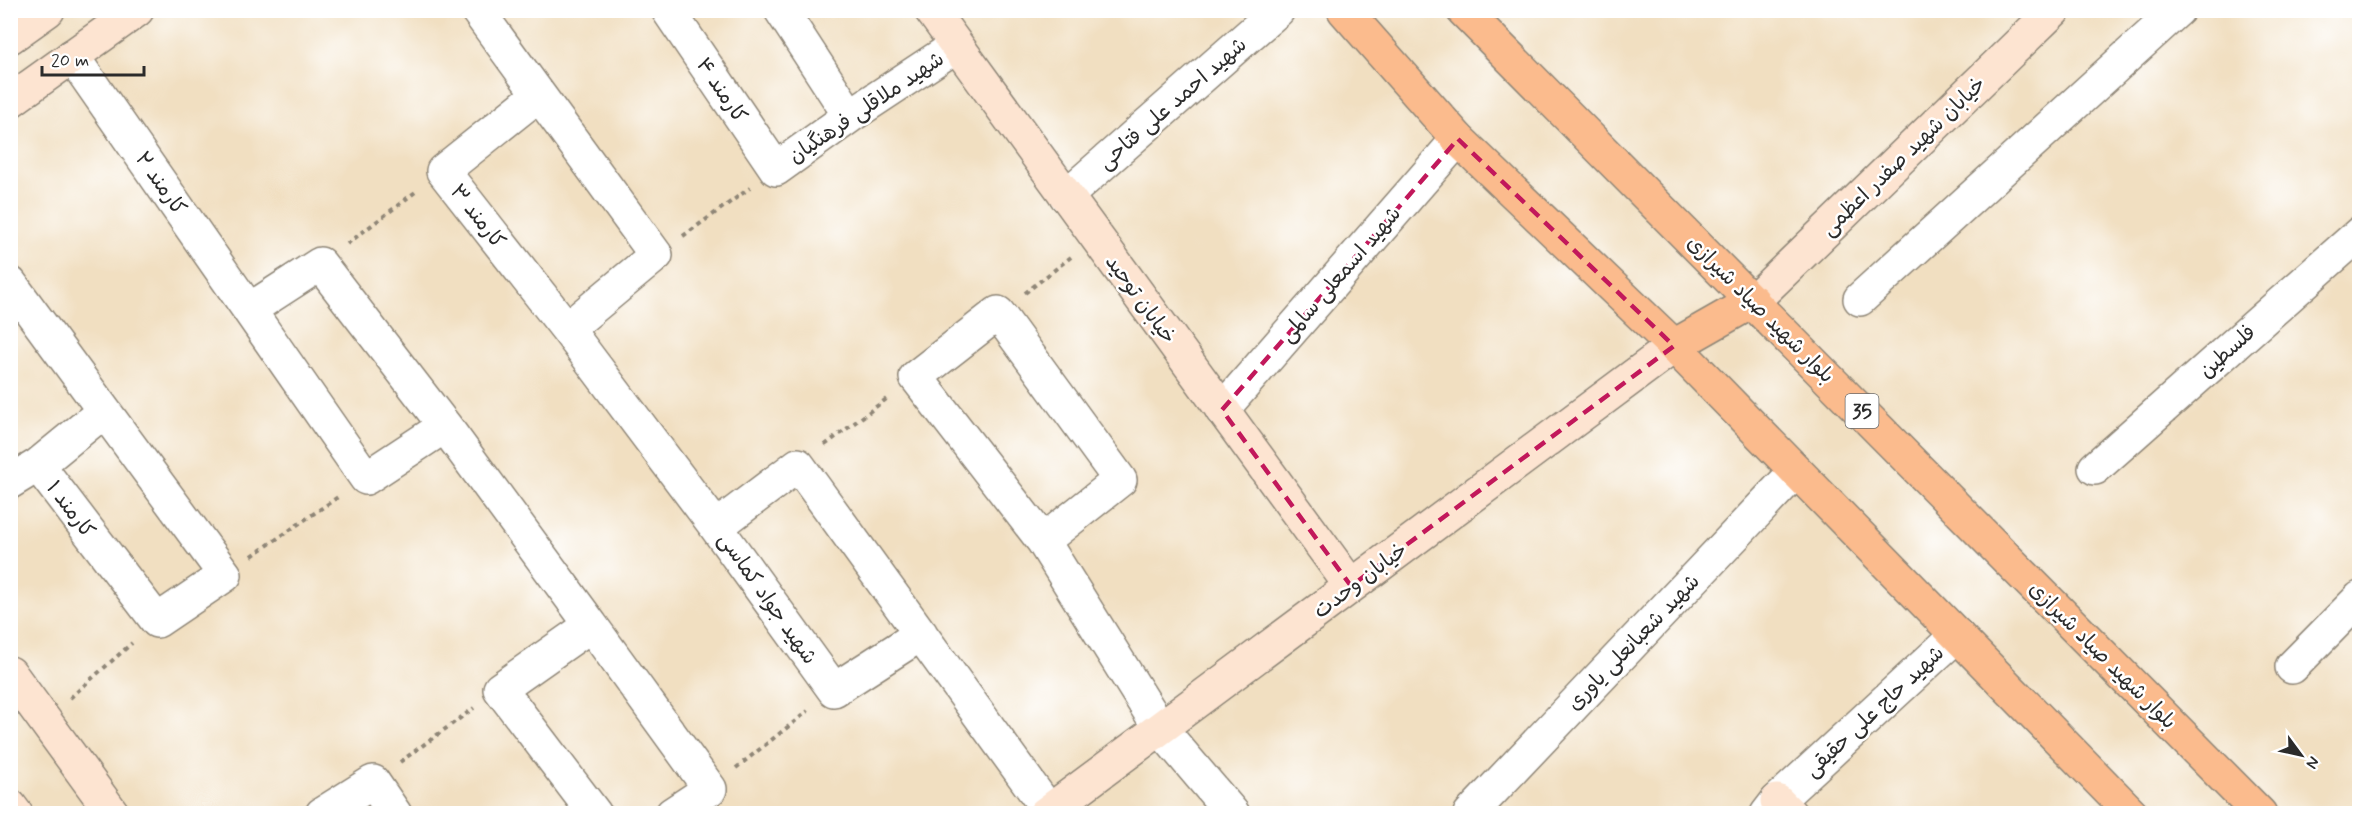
<svg xmlns="http://www.w3.org/2000/svg" width="2370" height="824" font-family="Mynerve,'Playpen Sans Arabic',sans-serif">
<style>
.lines{fill:none;stroke-linecap:round;stroke-linejoin:round}
.street-casing{stroke:#8e8576;stroke-width:36}
.secondary-casing{stroke:#8e8576;stroke-width:36}
.primary-casing{stroke:#8e8576;stroke-width:36}
.path{stroke:#8e8576;stroke-width:4;stroke-dasharray:4.5 4.5;stroke-linecap:butt}
.street{stroke:#fff;stroke-width:33}
.secondary{stroke:#fde4d1;stroke-width:33}
.primary{stroke:#fbbb8d;stroke-width:33}
.marked{fill:none;stroke:#c2185b;stroke-width:4.5;stroke-dasharray:12 8;stroke-linejoin:round}
.labels{text-anchor:middle;stroke-width:5;stroke-linejoin:round;paint-order:stroke}
.shield{fill:#fff;stroke:#6b6b6b;stroke-width:1.5}
.shield-label{font-size:20px;font-weight:bold;fill:#2b2b2b}
.street-label{font-size:21px;fill:#2b2b2b;stroke:#fff}
</style>
<rect width="100%" height="100%" fill="#fff"/>
<filter id="ink" filterUnits="userSpaceOnUse"><feTurbulence type="fractalNoise" baseFrequency=".0167" numOctaves="2"/><feDisplacementMap in="SourceGraphic" scale="12" xChannelSelector="R" yChannelSelector="G"/><feConvolveMatrix kernelMatrix="1 2 1 2 8 2 1 2 1" color-interpolation-filters="sRGB"/></filter>
<filter id="wash" filterUnits="userSpaceOnUse"><feTurbulence type="fractalNoise" baseFrequency=".008" numOctaves="4" result="noise"/><feDisplacementMap in="SourceGraphic" scale="24" xChannelSelector="R" yChannelSelector="G"/><feGaussianBlur stdDeviation="1.35" result="paint"/><feColorMatrix in="noise" values="0 0 0 0 0 0 0 0 0 0 0 0 0 0 0 0 0 1.4 0 .05"/><feComposite in="paint" operator="in"/></filter>
<g filter="url(#wash)">
<rect width="100%" height="100%" fill="#f1dfc1"/>
</g>
<g filter="url(#ink)">
<g class="lines">
<g class="street-casing">
<path id="street" d="M477,10L656,255L567,329
M668,10L776,169L850,116L956,46
M781,10L850,116
M72,56L366,478L445,426
M538,95L443,171L567,329L716,527
M1066,196L1278,10
M10,283L225,575L157,621L38,465L104,411
M1860,299L2178,10
M249,310L320,264L445,426L591,625
M1222,410L1458,139
M2095,468L2360,233
M10,482L38,465
M1043,541L1120,480L998,313L916,377L1043,541L1160,728L1233,814
M921,634L834,690L716,527L798,465L1049,811
M2292,667L2360,598
M322,814L373,782L395,814
M595,814L500,689L591,625L710,789L672,814
M1470,814L1796,471
M1767,814L1777,801L1957,635"/>
</g>
<g class="secondary-casing">
<path id="secondary" d="M931,10L1351,586
M10,37L48,10
M10,101L137,10
M1753,301L2054,10
M10,673L113,814
M1777,801L1790,814
M10,806L16,814
M1045,814L1674,346"/>
</g>
<g class="primary-casing">
<path id="primary" d="M1344,10L1458,139L1674,346L2132,814
M1463,10L2260,814
M1674,346L1753,301"/>
</g>
<path class="path" d="M683,236L750,188
M347,244L418,190
M1025,293L1071,257
M825,445L889,397
M252,556L338,497
M70,698L132,643
M400,762L474,708
M736,768L808,711"/>
<use href="#street" class="street"/>
<use href="#secondary" class="secondary"/>
<use href="#primary" class="primary"/>
</g>
</g>
<path class="marked" d="M1458,139L1674,346L1351,586L1222,410Z"/>
<g class="labels">
<rect class="shield" x="1845.5" y="394" width="33" height="34" rx="4.5"/>
<g class="shield-label">
<text x="1862" y="418">35</text>
</g>
<g class="street-label">
<text transform="translate(722 90) rotate(56)" y="7">کارمند ۴</text>
<text transform="translate(1172 103) rotate(-41)" y="7">شهید احمد علی فتاحی</text>
<text transform="translate(866 107) rotate(-34)" y="7">شهید ملاقلی فرهنگیان</text>
<text transform="translate(1903 156) rotate(-44)" y="7">خیابان شهید صفدر اعظمی</text>
<text transform="translate(161 183) rotate(55)" y="7">کارمند ۲</text>
<text transform="translate(478 216) rotate(52)" y="7">کارمند ۳</text>
<text transform="translate(1340 274) rotate(-49)" y="7">شهید اسمعلی سالمی</text>
<text transform="translate(1141 299) rotate(54)" y="7">خیابان توحید</text>
<text transform="translate(1761 309) rotate(45)" y="7">بلوار شهید صیاد شیرازی</text>
<text transform="translate(2227 351) rotate(-42)" y="7">فلسطین</text>
<text transform="translate(71 509) rotate(53)" y="7">کارمند ۱</text>
<text transform="translate(1360 580) rotate(-37)" y="7">خیابان وحدت</text>
<text transform="translate(768 598) rotate(55)" y="7">شهید جواد کماسی</text>
<text transform="translate(1633 642) rotate(-46)" y="7">شهید شعبانعلی یاوری</text>
<text transform="translate(2103 655) rotate(45)" y="7">بلوار شهید صیاد شیرازی</text>
<text transform="translate(1874 711) rotate(-43)" y="7">شهید حاج علی حقیقی</text>
</g>
</g>
<rect width="2370" height="824" fill="none" stroke="#fff" stroke-width="36"/>
<g transform="translate(2301 755) rotate(123)" stroke="#ffffff" stroke-width="4.5" paint-order="stroke">
<path d="M0-4.5L10 22L0 15L-10 22Z" fill="#2b2b2b"/>
<text y="-9" font-size="16" font-weight="bold" text-anchor="middle" fill="#2b2b2b">N</text>
</g>
<path d="M42 66v9h102v-9" fill="none" stroke="#2b2b2b" stroke-width="3"/>
<text x="51" y="66" font-size="18" fill="#2b2b2b" stroke="#ffffff" stroke-width="4.5" paint-order="stroke">20 m</text>
</svg>
